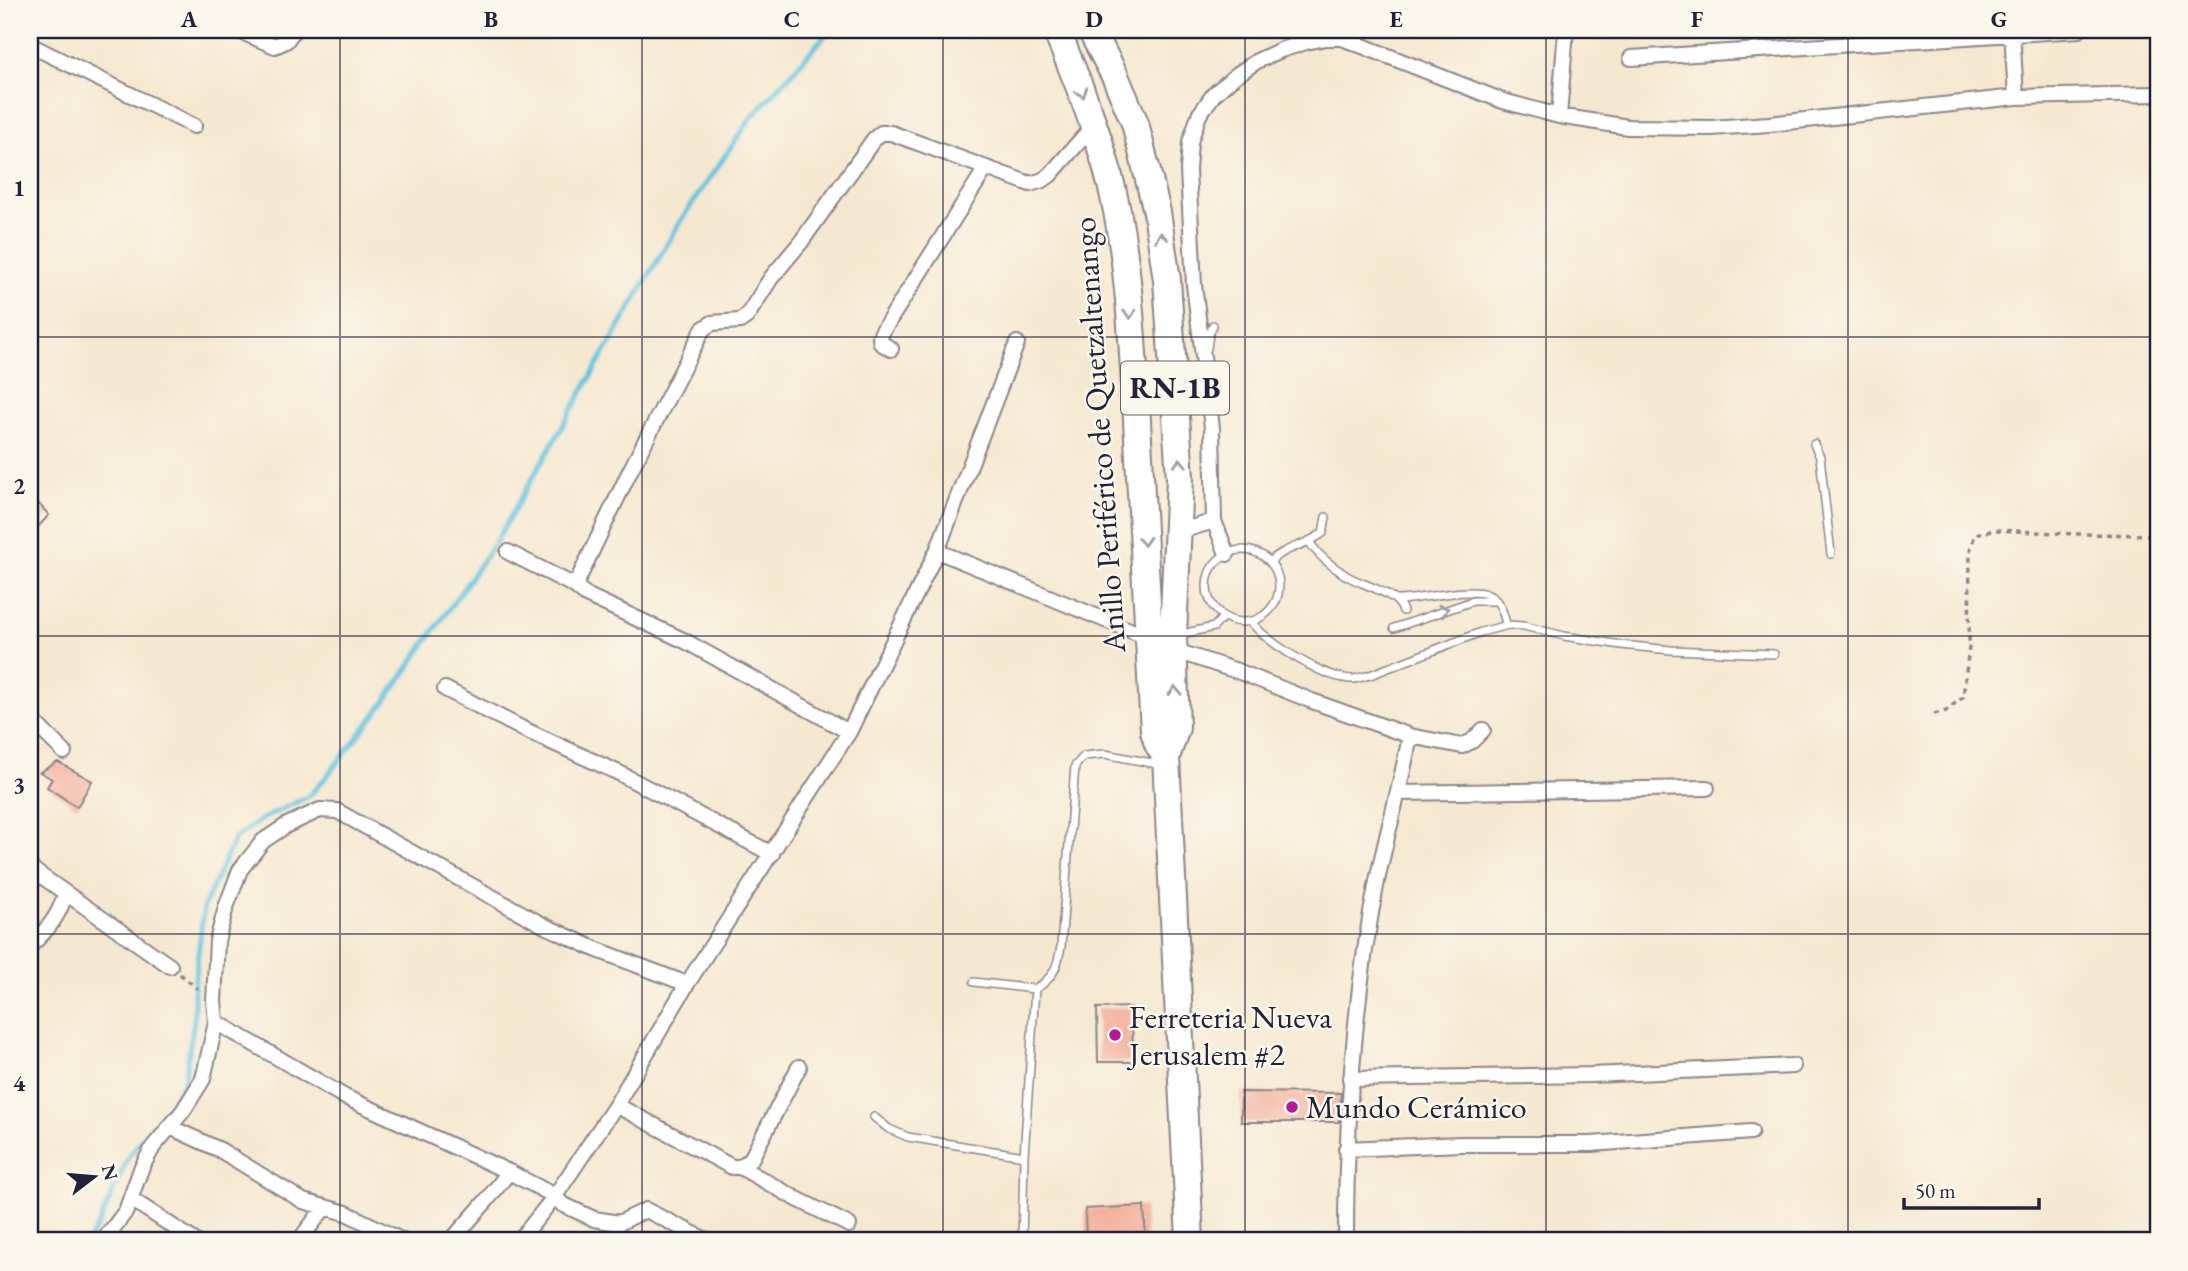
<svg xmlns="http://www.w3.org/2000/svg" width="2188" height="1271" font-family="'EB Garamond',serif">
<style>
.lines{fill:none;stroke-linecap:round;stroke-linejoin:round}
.stream{stroke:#61c2df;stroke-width:5}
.building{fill:#f3af9b}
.lane-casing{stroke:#8c8586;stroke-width:10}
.street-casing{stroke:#8c8586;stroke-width:18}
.highway-casing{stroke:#8c8586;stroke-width:30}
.path{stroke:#8c8586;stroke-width:3.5;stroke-dasharray:5 5;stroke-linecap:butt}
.lane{stroke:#fff;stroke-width:7}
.street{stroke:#fff;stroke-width:14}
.highway{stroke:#fff;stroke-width:26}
.oneway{stroke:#9c9ca7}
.grid{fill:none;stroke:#22223b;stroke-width:2;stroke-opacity:0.55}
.poi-dot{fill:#b5179e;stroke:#fbf7ec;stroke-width:2.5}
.labels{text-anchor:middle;stroke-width:5;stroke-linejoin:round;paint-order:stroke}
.shield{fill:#fbf7ec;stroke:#636270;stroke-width:2}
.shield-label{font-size:30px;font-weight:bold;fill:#22223b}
.street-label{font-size:32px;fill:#22223b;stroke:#fbf7ec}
.poi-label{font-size:32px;fill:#22223b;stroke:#fbf7ec;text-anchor:start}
.neatline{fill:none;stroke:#22223b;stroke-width:2.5}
.grid-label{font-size:23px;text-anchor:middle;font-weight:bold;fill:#22223b}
</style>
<rect width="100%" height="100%" fill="#fbf7ec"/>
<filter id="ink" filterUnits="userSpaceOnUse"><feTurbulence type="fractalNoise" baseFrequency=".0143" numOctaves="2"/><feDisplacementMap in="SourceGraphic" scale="14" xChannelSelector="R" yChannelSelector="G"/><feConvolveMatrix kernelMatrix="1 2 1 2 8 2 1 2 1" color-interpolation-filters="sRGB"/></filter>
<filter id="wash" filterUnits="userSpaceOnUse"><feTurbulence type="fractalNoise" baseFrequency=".00686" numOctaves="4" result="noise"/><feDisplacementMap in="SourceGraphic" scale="28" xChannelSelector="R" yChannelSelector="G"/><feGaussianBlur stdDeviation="1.57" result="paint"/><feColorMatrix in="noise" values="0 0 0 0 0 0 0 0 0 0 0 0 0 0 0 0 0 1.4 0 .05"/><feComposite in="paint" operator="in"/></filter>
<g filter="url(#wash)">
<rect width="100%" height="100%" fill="#f5e8d0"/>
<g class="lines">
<path class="stream" d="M88,1241L99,1224L129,1155L169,1107L184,1082L194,1021V987L204,906L235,838L262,819L309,796L327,776L384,703L498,538L681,220L751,118L830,30"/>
</g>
<g id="blocks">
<path class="building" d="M37,502L49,515L37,528L30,521V510Z
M58,762L92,781L77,807L47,787L52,779L40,772Z
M1132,1007L1133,1062H1098L1097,1008Z
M1241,1092L1341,1093L1339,1122H1241Z
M1144,1206L1146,1241H1086L1085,1209Z"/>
</g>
</g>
<g filter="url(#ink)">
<use href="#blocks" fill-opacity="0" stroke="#8c8586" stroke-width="2"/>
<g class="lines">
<g class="lane-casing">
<path id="lane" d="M1207,348L1209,334L1213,325
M1814,444L1820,457L1831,554
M1310,543C1319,557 1333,567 1347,576C1364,586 1397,592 1403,611
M1207 586a36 36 0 1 1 72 0a36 36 0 1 1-72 0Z
M1270,562C1284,547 1306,546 1323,533L1326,517
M1397,600C1419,600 1468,587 1486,594C1499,598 1504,613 1506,625
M1251,622C1269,644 1326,680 1354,679C1360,678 1365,676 1370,675L1481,632L1508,625L1524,626L1564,636L1621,645L1671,650L1774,654
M1394,628L1473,601H1494
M1177,635L1214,627L1223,617
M974,982L1035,989C1053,979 1058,966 1061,946L1075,766L1084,756L1105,754L1162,765
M874,1117L889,1129L908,1137L1024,1156
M1022,1241L1024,1156L1035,989"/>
</g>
<g class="street-casing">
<path id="street" d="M237,30L275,46L286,41L294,30
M2012,30L2016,97
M30,45L194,126
M1631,58L2079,30
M1559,116L1566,30
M891,349L881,343L880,338L882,332L986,168
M1178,532L1214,521
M937,551L1149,638
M508,552L575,586L586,595L685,641L849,732
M1227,554L1214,521L1212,428L1194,285L1188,170L1190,142L1199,115L1214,94L1235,76L1257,61L1281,50L1306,42L1326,38H1342L1503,101L1559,116L1628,127L1711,128L1769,124L2016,97L2158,94
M575,586L630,471L703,329L712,323L740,321L747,316L771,278L801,242L874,139L881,133H891L1030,184L1043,180L1050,175L1093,126
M1173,650L1240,672L1312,701L1410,736L1462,746L1472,741L1483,730
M445,689L521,728L619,773L772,854
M30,718L64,752
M1398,793L1707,788
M30,868L170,966
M30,946C47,930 59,917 65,894
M216,1022L345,1097L509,1172L555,1196L562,1204L594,1219L619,1223L646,1210L708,1241
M1350,1079L1591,1075L1793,1066
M616,1105L732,1167H740L795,1198L849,1225
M170,1127L220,1150L303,1201L346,1213L403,1241
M1346,1149L1461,1144H1591L1751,1132
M740,1167L751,1159L799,1067
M131,1199L195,1241
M103,1241L126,1211L141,1169L153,1147L183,1111L203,1079L216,1022L214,1001L217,941L226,907L240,870L263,841L287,825L320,810L337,811L543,925L595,949L687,984
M299,1241L324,1208
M451,1241L487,1200L509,1172
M519,1241L555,1196L616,1105L687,984L849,732L937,551L1017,343
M1346,1241C1346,1121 1353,1000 1377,881C1387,833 1401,785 1410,736"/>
</g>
<g class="highway-casing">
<path id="highway" d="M1056,30C1081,88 1105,149 1117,211C1129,274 1132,338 1136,402C1143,511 1148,621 1154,731L1158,744L1166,757
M1091,30L1115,76L1135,123L1157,212L1167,280L1180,478L1173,636L1176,728L1166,757L1190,1241"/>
</g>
<path class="path" d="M1934,714L1946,711L1963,697L1969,647L1970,551L1975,534L1995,530L2078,534L2158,535
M180,974L198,989"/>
<use href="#lane" class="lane"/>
<use href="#street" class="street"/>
<use href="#highway" class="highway"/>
</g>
<defs><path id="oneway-chevron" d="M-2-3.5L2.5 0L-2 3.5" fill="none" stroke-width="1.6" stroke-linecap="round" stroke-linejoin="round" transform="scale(1.75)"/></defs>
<g class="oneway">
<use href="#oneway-chevron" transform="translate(1082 93) rotate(71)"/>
<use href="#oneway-chevron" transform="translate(1161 237) rotate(-99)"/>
<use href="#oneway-chevron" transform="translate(1130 314) rotate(85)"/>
<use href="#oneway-chevron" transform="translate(1180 463) rotate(-92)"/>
<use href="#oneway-chevron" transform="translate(1144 541) rotate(87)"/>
<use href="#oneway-chevron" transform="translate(1444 610) rotate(-18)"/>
<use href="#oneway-chevron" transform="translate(1175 691) rotate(-92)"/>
</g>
</g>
<path class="grid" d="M340,30V1241M642,30V1241M943,30V1241M1245,30V1241M1546,30V1241M1848,30V1241M30,337H2158M30,636H2158M30,934H2158"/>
<g class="poi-dot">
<circle cx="1115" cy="1035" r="7"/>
<circle cx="1292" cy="1107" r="7"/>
</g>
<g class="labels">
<rect class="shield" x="1121" y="361.5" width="108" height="53" rx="5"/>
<g class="shield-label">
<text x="1175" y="398">RN-1B</text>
</g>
<g class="street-label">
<text transform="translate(1099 435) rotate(-94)" y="11">Anillo Periférico de Quetzaltenango</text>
</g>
<g class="poi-label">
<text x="1129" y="1028">Ferreteria Nueva<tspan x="1129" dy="37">Jerusalem #2</tspan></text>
<text x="1306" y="1118">Mundo Cerámico</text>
</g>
</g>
<rect width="2188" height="1271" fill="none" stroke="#fbf7ec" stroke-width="77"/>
<g transform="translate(94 1177) rotate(74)" stroke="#fbf7ec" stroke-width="5" paint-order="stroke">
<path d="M0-5L12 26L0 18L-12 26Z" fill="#22223b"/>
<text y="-10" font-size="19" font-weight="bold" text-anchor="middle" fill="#22223b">N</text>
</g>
<path d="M1904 1198v10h135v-10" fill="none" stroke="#22223b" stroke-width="3.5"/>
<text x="1915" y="1198" font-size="21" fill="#22223b" stroke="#fbf7ec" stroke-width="5" paint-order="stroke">50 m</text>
<rect x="38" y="38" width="2112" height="1194" class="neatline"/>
<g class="grid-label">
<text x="189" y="27">A</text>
<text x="491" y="27">B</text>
<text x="792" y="27">C</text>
<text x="1094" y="27">D</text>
<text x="1396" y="27">E</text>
<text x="1697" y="27">F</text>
<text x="1999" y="27">G</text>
<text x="19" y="196">1</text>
<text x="19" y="494">2</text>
<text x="19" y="793">3</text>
<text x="19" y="1091">4</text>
</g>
</svg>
